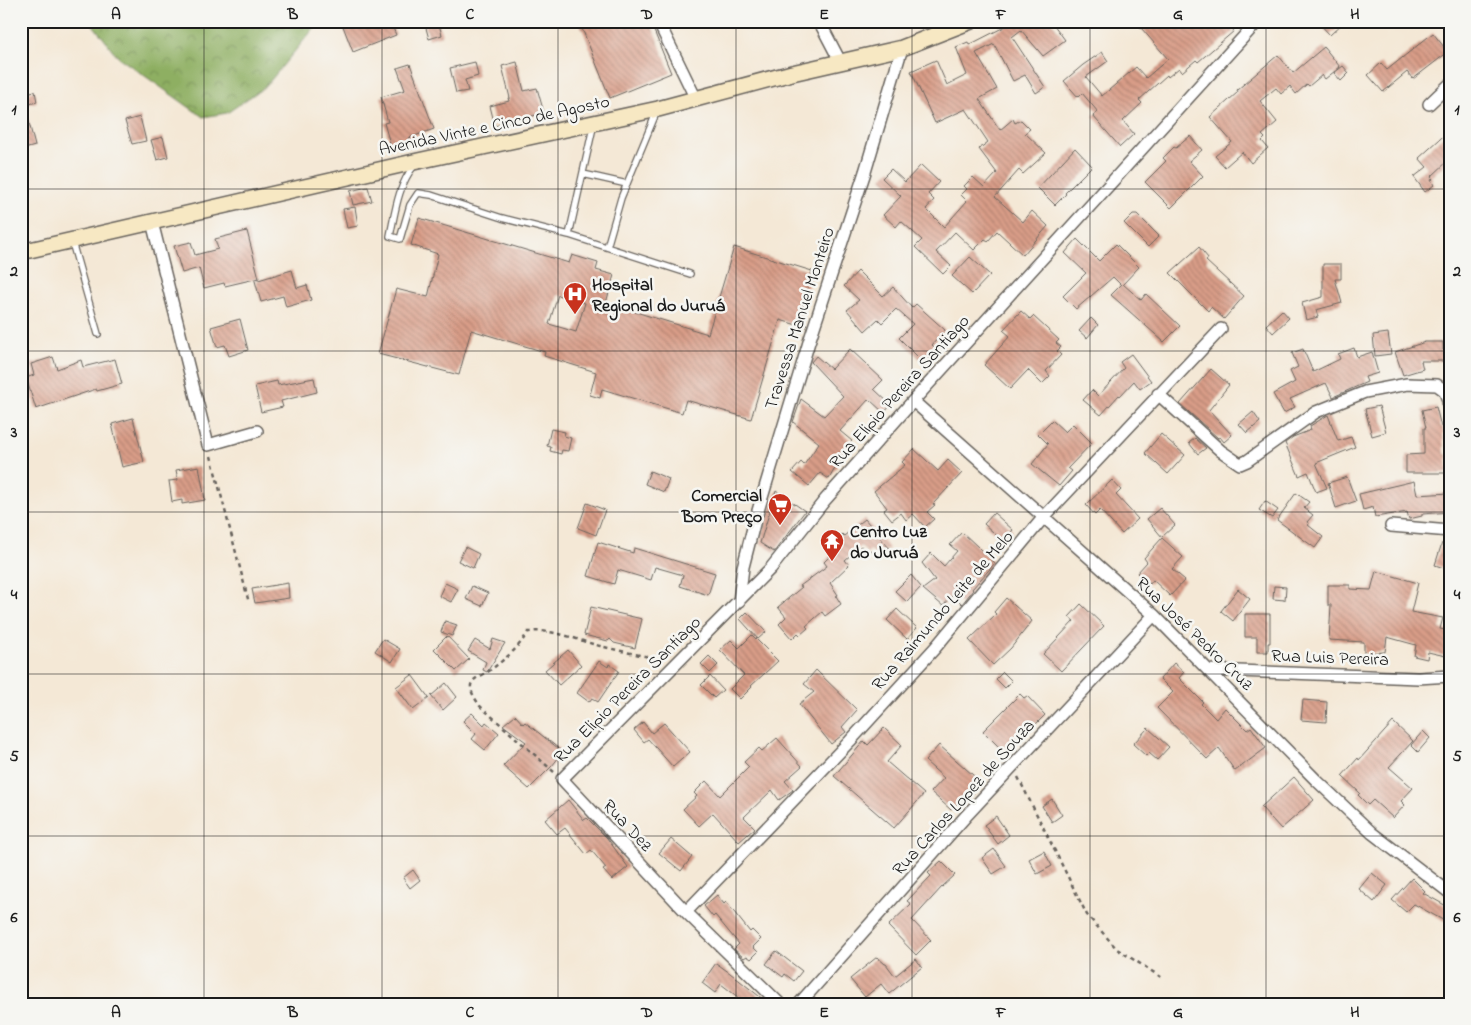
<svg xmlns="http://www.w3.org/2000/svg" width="1471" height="1025" font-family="'Indie Flower',sans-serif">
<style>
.forest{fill:url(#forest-crowns);stroke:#55663f}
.building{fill:url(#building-back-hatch);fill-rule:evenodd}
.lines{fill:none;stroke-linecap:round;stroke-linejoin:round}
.lane-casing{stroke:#68635d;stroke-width:8}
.street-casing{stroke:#68635d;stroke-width:14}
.secondary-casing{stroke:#68635d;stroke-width:18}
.path{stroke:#68635d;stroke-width:2.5;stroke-dasharray:4 4;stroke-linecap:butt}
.lane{stroke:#fff;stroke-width:5.5}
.street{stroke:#fff;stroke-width:11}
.secondary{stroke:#f7e8c3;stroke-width:15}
.grid{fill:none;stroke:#1c1c1c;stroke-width:1;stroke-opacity:0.55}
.labels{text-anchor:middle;stroke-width:5;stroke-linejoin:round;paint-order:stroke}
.street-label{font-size:18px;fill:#1c1c1c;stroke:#f6f6f2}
.poi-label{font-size:18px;font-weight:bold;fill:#1c1c1c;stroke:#f6f6f2;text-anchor:start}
.neatline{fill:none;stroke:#1c1c1c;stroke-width:2}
.grid-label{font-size:16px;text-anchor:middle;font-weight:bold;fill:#1c1c1c}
</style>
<defs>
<pattern id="forest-crowns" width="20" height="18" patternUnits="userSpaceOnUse" patternTransform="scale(1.25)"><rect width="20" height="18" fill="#8eaf62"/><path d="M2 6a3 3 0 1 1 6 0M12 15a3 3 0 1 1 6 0" fill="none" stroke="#738e50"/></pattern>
<pattern id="building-back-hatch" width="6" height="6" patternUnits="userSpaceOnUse" patternTransform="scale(1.25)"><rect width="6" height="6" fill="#d99d88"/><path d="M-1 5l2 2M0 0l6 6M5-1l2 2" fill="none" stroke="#af7f6e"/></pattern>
</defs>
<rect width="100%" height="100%" fill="#f6f6f2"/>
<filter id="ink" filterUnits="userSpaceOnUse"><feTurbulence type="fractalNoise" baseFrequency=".02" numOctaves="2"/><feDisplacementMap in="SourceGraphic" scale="10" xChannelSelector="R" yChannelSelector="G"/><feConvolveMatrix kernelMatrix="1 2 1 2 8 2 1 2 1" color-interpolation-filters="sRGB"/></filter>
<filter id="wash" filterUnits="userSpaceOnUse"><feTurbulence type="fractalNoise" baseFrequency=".0096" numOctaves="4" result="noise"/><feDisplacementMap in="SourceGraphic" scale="20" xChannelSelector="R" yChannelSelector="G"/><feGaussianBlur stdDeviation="1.12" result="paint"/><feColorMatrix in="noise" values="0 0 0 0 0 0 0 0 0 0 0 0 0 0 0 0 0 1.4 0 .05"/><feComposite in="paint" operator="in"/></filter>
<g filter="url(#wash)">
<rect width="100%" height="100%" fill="#f4e8d6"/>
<path class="forest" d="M90,21H320L266,86L227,113L203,117L118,57Z"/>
<g id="blocks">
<path class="building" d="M341,21H390L396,35L353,52Z
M424,21H438L442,35L429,39Z
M579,21H650L671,73L610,98Z
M1013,21H1051L1065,40L1043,56L1021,30L1012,37L1045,87L1036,93L1025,75L1013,81L994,44L976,53L997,89L979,99L1000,130L1013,119L1015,123L1021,120L1030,129L1025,133L1046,153L1023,174L1019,170L995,197L1023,222L1032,211L1048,226L1023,255L997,231L988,241L985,239L974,250L955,232L936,252L951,266L943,274L915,247L922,240L901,221L896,227L883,215L901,196L882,178L891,169L905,182L921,165L939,182L928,194L934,200L926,209L944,227L967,201L961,195L967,189L964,186L973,177L984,187L997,173L979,149L988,142L966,109L935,123L911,71L936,60L947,85L967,75L956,47L968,42L969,45L1008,25L1014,22Z
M1135,21H1225L1234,31L1198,62L1196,60L1182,72L1179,68L1168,77L1167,75L1139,100L1142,103L1123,121L1134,134L1120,147L1093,116L1098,112L1082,93L1078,97L1064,81L1083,65L1102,52L1108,61L1086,77L1102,96L1136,67L1146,78L1168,59Z
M1317,21H1345L1330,35Z
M1433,33L1448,52L1413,79L1407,72L1383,92L1368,75L1381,63L1387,70Z
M1324,47L1340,67L1325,79L1322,75L1309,86L1307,84L1296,94L1290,86L1281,94L1276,88L1260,101L1277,122L1262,135L1265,138L1262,141L1268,148L1251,163L1242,152L1225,167L1215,156L1232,142L1210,117L1238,92L1237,90L1278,55L1293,73Z
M475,62L478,76L465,80L468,91L456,93L450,68Z
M517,62L524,91L537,88L544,113L495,126L490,106L509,101L508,98H510L502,66Z
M410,64L434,129L409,138L410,141L391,147L384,123L388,122L381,97L405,90L397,68Z
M1343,66L1349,73L1341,81L1334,73Z
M35,91L37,102L21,106V94Z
M25,107L35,146L21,150V108Z
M140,117L146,141L132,144L125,121Z
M1450,130V159L1431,177L1433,179L1431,180L1434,185L1425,192L1414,177L1427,167L1419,158Z
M1190,136L1202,150L1189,161L1203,176L1171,208L1145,182L1166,161L1163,158L1174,147L1176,148Z
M163,137L168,157L157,160L151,140Z
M1075,148L1092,166L1065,193L1066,194L1055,205L1038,188Z
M368,187L372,201L353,205L350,191Z
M355,207L358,226L347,228L343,209Z
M1133,214H1137L1159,236L1148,247L1124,223Z
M419,218L569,263L572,255L598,263L596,270L614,275L606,303L708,334L734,247L812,271L797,325L780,320L751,419L686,400L682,413L602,389L600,398L590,395L596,372L544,356L545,352L471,330L459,375L378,354L396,289L428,297L438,254L411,245ZM558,295L585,303L576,332L549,324Z
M247,231L259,278L225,286L224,283L204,288L199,268L182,273L174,246L191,242L195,255L218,249L215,239Z
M1077,239L1099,261L1116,244L1139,267L1123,284L1141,300L1146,294L1180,326L1164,342L1111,295L1121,285L1113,277L1076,309L1063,296L1086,273L1065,253Z
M1199,247L1208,258L1206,261L1244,296L1224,319L1211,307L1208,311L1170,273Z
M970,257L990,275L972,294L952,276Z
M1323,264H1341V279H1335L1342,303L1316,310L1318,317L1306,320L1302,303L1323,297Z
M292,270L297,288L307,285L311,300L286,307L283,296L261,302L255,281Z
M858,271L883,296L893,287L912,308L916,304L945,330L932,345L937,350L924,363L899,338L913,324L896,309L882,323L878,319L865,331L847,310L859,300L844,286Z
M1282,310L1289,318L1273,333L1266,325Z
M1021,311L1030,319L1033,316L1059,340L1056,343L1061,347L1057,351L1061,355L1046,371L1050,376L1042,384L1028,370L1010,389L984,365L1010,336L1003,330Z
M1091,318L1098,325L1087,338L1079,331Z
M240,319L248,350L229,356L225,345L217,347L211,327Z
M1388,333L1391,354L1375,356L1373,335Z
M1425,342H1443V350L1450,351V361H1421L1423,369L1403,375L1395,352Z
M1354,348L1357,357L1372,352L1378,373L1365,377L1367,382L1333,397L1326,383L1290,399L1295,407L1284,413L1273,394L1295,382L1290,371L1298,367L1292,353L1303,349L1313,372L1340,359L1338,354Z
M850,349L883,380L874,389L891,405L884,413L869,399L840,431L852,441L847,446L851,450L834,470L829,479L820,473L809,486L792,472L801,462L804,465L819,443L793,422L801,399L824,416L843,396L811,362L816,356L831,369Z
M1131,354L1151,381L1140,389L1134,381L1120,396L1119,395L1101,415L1083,400L1092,390L1098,396L1124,368L1120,362Z
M53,357L57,369L81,360L83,367L115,359L122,384L97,391L96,389L36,409L26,378L34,375L31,364Z
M1211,369L1229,385L1209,410L1232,435L1224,442L1220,437L1218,438L1180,404Z
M314,378L317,392L281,401L283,407L261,412L255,386L277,381L278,385Z
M1379,406L1386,432L1372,436L1365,409Z
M1436,407L1441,427H1443L1444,454H1447L1448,473H1406V455L1424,454V428H1426L1422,410Z
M1253,412L1260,422L1247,433L1239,424Z
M1328,415L1338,441L1351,437L1355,447L1316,463L1327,488L1316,492L1308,472L1299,476L1285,443L1293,437L1311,430L1310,426Z
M133,418L144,462L122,467L112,424Z
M1052,420L1065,432L1073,424L1092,443L1068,468L1072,471L1059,486L1032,464L1048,444L1038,434Z
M551,429L565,432L564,436L571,438L568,451L562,450L561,454L550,451L551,447L547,446Z
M1161,434L1185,455L1168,474L1145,453Z
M1195,438L1206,448L1198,454L1189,443Z
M914,449L938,471L948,460L962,473L933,504L935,505L927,512L934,519L925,527L913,514L906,520L901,513L892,520L884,510L887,508L874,491L905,465L902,462Z
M199,466L205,500L182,504V500L172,502L169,481L178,480L176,470Z
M650,471L669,479L664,492L645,484Z
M1347,477L1356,501L1336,508L1328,483Z
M1112,480L1121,490L1116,495L1138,519L1122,534L1100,510L1095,515L1086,505Z
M1414,481L1417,495L1450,493V512L1422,514V516L1409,519L1407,512L1375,517L1373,507L1363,510L1359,494Z
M776,491L805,511L774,552L760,543Z
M1296,493L1309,502L1304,508L1313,515L1307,522L1309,523L1308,525L1323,537L1315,548L1277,520Z
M1265,501L1278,510L1272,518L1259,510Z
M587,503L605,510L596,535L578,528Z
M1160,508L1175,525L1162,537L1147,519Z
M994,513L1013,530L1003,541L984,524Z
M865,519L889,548L877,557L871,550L867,553L861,546L845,560L849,565L830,583L838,595L836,596L841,604L825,616L822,612L806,626L808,628L800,635L798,633L792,639L779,624L786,617L778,607L802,587L800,586L827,566L824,562L838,548L833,543L842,534L844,536Z
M962,532L995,563L972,589L973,590L962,604L953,595L943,606L923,589L935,580L922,563L931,553L944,566L957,551L950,545Z
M1162,538L1183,557L1172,569L1185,580L1170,596L1153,580L1150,584L1137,573L1147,562L1144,558Z
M598,542L633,553L634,548L715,573L708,595L680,586L683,575L655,567L651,580L618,570L614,584L588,576Z
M1442,543L1450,546V570L1435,565Z
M465,547L479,554L473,568L458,561Z
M1376,571L1418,583L1411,612L1443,618L1440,629L1450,631V657L1428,652L1427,659L1414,656L1416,645L1387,637L1385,652L1364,653V642L1329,640L1331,605H1328V585H1350V589L1371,590Z
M911,575L921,587L907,602L895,591Z
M288,583L289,598L255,603L252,589Z
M445,583L458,589L451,602L439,596Z
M472,586L488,593L482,606L466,599Z
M1274,586L1286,587L1285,600L1273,599Z
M1238,589L1250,599L1233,621L1221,611Z
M1006,598L1032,621L1011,648L993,665L969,640L996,614L994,612Z
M1081,604L1104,626L1061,671L1043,654L1074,621L1069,617Z
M591,607L642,619L635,648L614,643L610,639L608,641L584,635Z
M897,609L917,628L907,639L887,620Z
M747,612L766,632L758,639L740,619Z
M1245,614H1270V643H1268V652H1257V637H1245Z
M445,621L457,625L452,636L441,632Z
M752,635L778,661L751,686L752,687L740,699L730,689L744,675L720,650L731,640L739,648Z
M447,636L469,659L456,671L434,649Z
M383,639L400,649L392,662L375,651Z
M493,639L505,643L487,672L483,670L486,662L468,651L475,640L490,649Z
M568,650L581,665L559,685L545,670Z
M709,656L718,665L710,673L701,664Z
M599,661L608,667L609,664L619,671L598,702L592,698L589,702L577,693Z
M1174,663L1184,672L1179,678L1203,702L1201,704L1216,719L1225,708L1247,730L1251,727L1266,748L1235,771L1219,748L1207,759L1157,708L1173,692L1160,679Z
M816,670L857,710L842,727L846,732L831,744L799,704L814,692L804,684Z
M1003,672L1012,681L1005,688L996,679Z
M412,675L429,698L413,710L396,687Z
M710,676L723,690L714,698L701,685Z
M446,683L457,697L443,710L431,696Z
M1020,694L1024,698L1027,696L1045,715L1006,754L983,731Z
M1303,700L1327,702L1326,722L1301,720Z
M472,713L484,725L486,722L499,733L485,750L472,739L476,734L463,721Z
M515,715L523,724L525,722L563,752L552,766L529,789L503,766L526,742L503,725Z
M643,722L652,733L664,723L690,752L673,767L648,739L644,742L634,730Z
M1393,722L1413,741L1389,767L1413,788L1401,801L1405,805L1393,818L1373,800L1368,805L1358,795L1360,793L1342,776L1358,758L1359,760Z
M884,728L902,745L887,762L924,794L894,828L834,776L864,741L868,745Z
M1148,728L1169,747L1157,760L1149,753L1146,756L1133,744Z
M1423,731L1430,738L1418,752L1411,745Z
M777,738L802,766L785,781L793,790L779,800L772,790L744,817L755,828L739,842L713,813L699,826L683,809L697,796L694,793L706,781L720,796L749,767L744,762L759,748L762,751Z
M939,745L982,783L968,799L964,796L951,810L931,792L944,778L925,761Z
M1294,777L1314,800L1281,829L1261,807Z
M1052,799L1062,815L1052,822L1042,806Z
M568,800L584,820L587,818L607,838L628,867L612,880L603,870L606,868L591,850L586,854L565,828L557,834L545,820Z
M996,816L1009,835L998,844L984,825Z
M671,839L692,857L681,871L659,853Z
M994,849L1006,866L993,874L982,858Z
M1044,851L1052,866L1037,874L1029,859Z
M941,861L955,875L942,887L912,920L931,940L916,955L888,926L911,904L907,901L931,876L928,873Z
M413,870L420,880L410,888L403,878Z
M1372,873L1387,885L1374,902L1359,889Z
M1412,878L1425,891L1423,893L1450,908V924L1414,904L1406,912L1392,900Z
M717,895L724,904L726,902L750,932L752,930L761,939L753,947L758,952L751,959L747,956L744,958L734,949L739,944L715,915L713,917L704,906Z
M776,951L802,971L794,981L785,974L783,977L766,964Z
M877,957L885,964H886L895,976L916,959L922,967L889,994L881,984L865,997L850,979Z
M716,963L730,973L769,1004H747L721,984L715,993L702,983Z"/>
</g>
</g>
<g filter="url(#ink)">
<use href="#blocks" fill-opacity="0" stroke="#68635d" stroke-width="1"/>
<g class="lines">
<g class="lane-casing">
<path id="lane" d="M414,166C398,185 395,213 390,236L400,239L410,205L418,193L431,195L502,218L569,235L690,274
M583,174L627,184
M569,235L594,123
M72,242L98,334
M607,247L621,198L657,111"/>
</g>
<g class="street-casing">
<path id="street" d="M658,21L696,99
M819,21L841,63
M1429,104L1450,84
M152,222L208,445L257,431
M1158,394L1221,451L1240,464L1247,461L1316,412L1365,392L1407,384L1437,385L1444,390L1448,400L1450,421
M913,401L1154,615L1316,780L1372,833L1450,893
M1391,526L1450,531
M739,601L743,567L754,524L809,342L865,172L902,48
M1210,670L1418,678L1450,676
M686,912L850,741L935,648L1043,518L1221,329
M780,1004L686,912L562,779L771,568L825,500L913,401L1258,21
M799,1004L966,816L1154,615"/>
</g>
<g class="secondary-casing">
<path id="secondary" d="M21,252L418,161L658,109L792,73L902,48L971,21"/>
</g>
<path class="path" d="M211,456L249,603
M554,772L480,706C476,700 470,692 471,685C473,677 484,675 489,671C505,659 518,649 528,632C553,628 576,640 600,646C621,651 643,656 665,660
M1018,777L1087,915L1117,949L1164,979"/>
<use href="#lane" class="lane"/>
<use href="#street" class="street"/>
<use href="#secondary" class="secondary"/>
</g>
</g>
<path class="grid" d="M204,21V1004M382,21V1004M558,21V1004M736,21V1004M912,21V1004M1090,21V1004M1266,21V1004M21,189H1450M21,351H1450M21,512H1450M21,674H1450M21,836H1450"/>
<defs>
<g id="hospital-pin" transform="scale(1.25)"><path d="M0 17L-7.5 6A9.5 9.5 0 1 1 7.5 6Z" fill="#c8321e" stroke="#f6f6f2"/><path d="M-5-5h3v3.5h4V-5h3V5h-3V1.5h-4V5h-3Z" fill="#fff"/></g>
<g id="supermarket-pin" transform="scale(1.25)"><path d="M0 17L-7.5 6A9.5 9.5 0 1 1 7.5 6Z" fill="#c8321e" stroke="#f6f6f2"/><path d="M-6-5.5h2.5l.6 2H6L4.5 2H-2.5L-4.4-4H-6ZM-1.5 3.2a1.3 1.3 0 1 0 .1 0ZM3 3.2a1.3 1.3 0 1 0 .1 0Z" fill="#fff"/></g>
<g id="temple-pin" transform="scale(1.25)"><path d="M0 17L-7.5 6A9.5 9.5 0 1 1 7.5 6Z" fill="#c8321e" stroke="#f6f6f2"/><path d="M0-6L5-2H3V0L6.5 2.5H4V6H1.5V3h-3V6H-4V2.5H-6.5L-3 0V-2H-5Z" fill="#fff"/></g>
</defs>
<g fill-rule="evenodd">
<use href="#hospital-pin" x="575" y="294"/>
<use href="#supermarket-pin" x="780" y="505"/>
<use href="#temple-pin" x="832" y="541"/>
</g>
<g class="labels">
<g class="street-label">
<text transform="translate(494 125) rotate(-12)" y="6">Avenida Vinte e Cinco de Agosto</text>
<text transform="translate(799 318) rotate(-72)" y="6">Travessa Manuel Monteiro</text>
<text transform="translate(899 391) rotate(-48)" y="6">Rua Elipio Pereira Santiago</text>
<text transform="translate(942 610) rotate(-49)" y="6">Rua Raimundo Leite de Melo</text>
<text transform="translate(1195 633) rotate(44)" y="6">Rua José Pedro Cruz</text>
<text transform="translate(1330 657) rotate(2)" y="6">Rua Luis Pereira</text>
<text transform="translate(627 689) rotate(-45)" y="6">Rua Elipio Pereira Santiago</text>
<text transform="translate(963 797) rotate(-48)" y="6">Rua Carlos Lopez de Souza</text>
<text transform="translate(628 825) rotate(47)" y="6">Rua Dez</text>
</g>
<g class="poi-label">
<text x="592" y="290">Hospital<tspan x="592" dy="21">Regional do Juruá</tspan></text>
<text x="762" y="501" text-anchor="end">Comercial<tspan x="762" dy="21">Bom Preço</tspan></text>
<text x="850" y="537">Centro Luz<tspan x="850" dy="21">do Juruá</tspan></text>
</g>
</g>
<rect width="1471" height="1025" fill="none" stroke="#f6f6f2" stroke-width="55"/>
<rect x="28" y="28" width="1416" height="970" class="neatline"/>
<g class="grid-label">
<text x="116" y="19">A</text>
<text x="293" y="19">B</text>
<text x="470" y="19">C</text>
<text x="647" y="19">D</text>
<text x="824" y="19">E</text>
<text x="1001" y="19">F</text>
<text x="1178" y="19">G</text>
<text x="1355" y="19">H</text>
<text x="14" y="114">1</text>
<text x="1457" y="114">1</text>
<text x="14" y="276">2</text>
<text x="1457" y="276">2</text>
<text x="14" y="437">3</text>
<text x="1457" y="437">3</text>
<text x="14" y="599">4</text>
<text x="1457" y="599">4</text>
<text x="14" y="761">5</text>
<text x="1457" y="761">5</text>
<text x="14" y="922">6</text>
<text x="1457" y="922">6</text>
<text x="116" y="1017">A</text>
<text x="293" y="1017">B</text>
<text x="470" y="1017">C</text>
<text x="647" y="1017">D</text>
<text x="824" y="1017">E</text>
<text x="1001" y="1017">F</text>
<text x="1178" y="1017">G</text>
<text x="1355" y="1017">H</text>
</g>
</svg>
